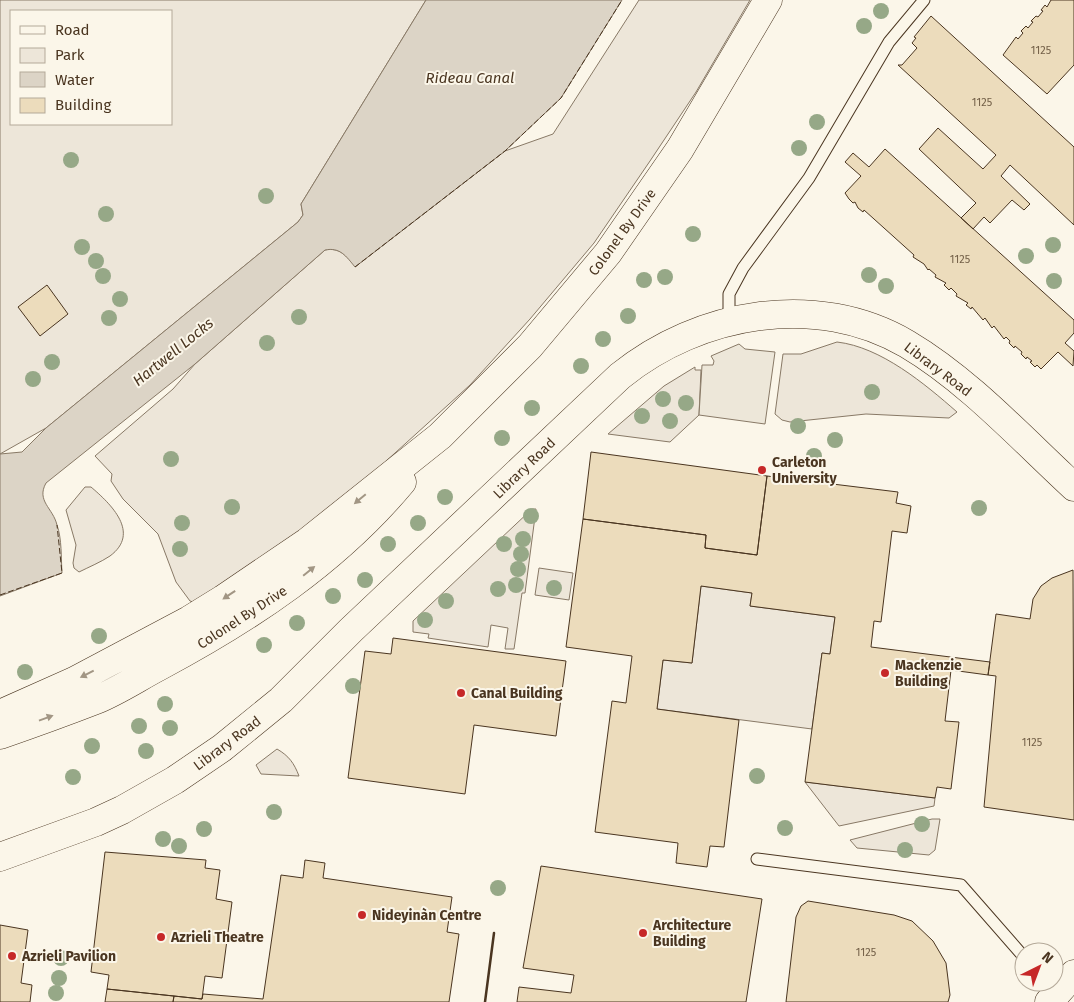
<svg xmlns="http://www.w3.org/2000/svg" width="1074" height="1002" font-family="'Fira Sans',sans-serif">
<style>
.green{fill:#ede6d9;stroke:#887966;fill-rule:evenodd}
.parking{fill:#ede7d9;stroke:#887966}
.water{fill:#dcd4c6;stroke:#887966}
.building{fill:#ecdcbc;stroke:#4a3520}
.lines{fill:none;stroke-linecap:round;stroke-linejoin:round}
.service-casing{stroke:#4a3520;stroke-width:13}
.tertiary-casing{stroke:#4a3520;stroke-width:29}
.secondary-casing{stroke:#4a3520;stroke-width:29}
.service{stroke:#fbf6e9;stroke-width:11}
.tertiary{stroke:#fbf6e9;stroke-width:28}
.secondary{stroke:#fbf6e9;stroke-width:28}
.fence{stroke:#4a3520;stroke-width:1;stroke-dasharray:6 2.5;stroke-linecap:butt}
.wall{stroke:#4a3520;stroke-width:2.5}
.tree{fill:#96a887}
.oneway{fill:#a29684}
.poi-dot{fill:#c62828;stroke:#fbf6e9;stroke-width:2}
.labels{text-anchor:middle;stroke-width:4;stroke-linejoin:round;paint-order:stroke}
.number-label{font-size:11px;fill:#725f47}
.street-label{font-size:14px;fill:#4a3520;stroke:#fbf6e9}
.poi-label{font-size:14px;font-weight:bold;fill:#4a3520;stroke:#fbf6e9;text-anchor:start}
.water-label{font-size:15px;font-style:italic;fill:#4a3520;stroke:#fbf6e9}
</style>
<rect width="100%" height="100%" fill="#fbf6e9"/>
<path class="green" d="M0,0H426L301,204L303,215L298,222L46,428L0,454ZM11,11H171V124H11Z
M639,0H750L696,92L650,161L594,243L530,319L470,385L363,482L293,540L196,603L190,601L176,582L158,534L123,499L111,481L112,474L95,456L173,389L195,364L325,250C341,247 346,257 356,266L505,151L553,134Z
M837,342C881,347 925,384 957,412L949,418L866,414L790,422L782,420L775,414L783,354H801Z
M695,367V370H701L699,415L670,442L608,434L664,386Z
M85,487H91C111,504 141,533 110,556C101,562 89,567 79,572L74,568L73,563L76,545L66,510Z
M532,509H536L525,593H522L514,649H505L508,628L491,625L488,647L428,638L429,634L413,632V621Z
M539,568L573,573L569,600L535,595Z
M701,586L752,593L750,606L835,617L830,654L822,653L812,729L657,709L663,660L692,663Z
M277,749C289,756 294,763 299,776L261,774L256,765Z
M805,782L935,798L934,806L839,826Z
M932,819H940L935,850L929,855L857,848L850,840Z"/>
<path class="parking" d="M739,344L745,349L775,352L765,424L699,415L702,365H713L714,361L711,356Z"/>
<path class="water" d="M426,0H622L561,98L505,151L355,267C346,256 340,247 325,250L195,364L46,483C36,501 53,508 57,525C62,539 61,558 62,573L0,596V454L22,452L46,428L298,222L303,215L301,204Z"/>
<path class="building" d="M1051,0H1074V65L1047,94L1003,55L1016,37L1018,39L1023,33L1021,31L1026,26L1028,28L1033,22L1031,21L1036,16L1038,17L1043,11L1041,10L1045,5L1047,7Z
M931,16L1074,147V225L1010,165L1001,176L1030,204L1024,210L1012,200L990,223L984,217L973,229L961,218L976,203L919,149L938,128L983,169L996,155L898,65H902L917,48L912,43L916,38L914,37Z
M885,149L1074,320V333L1065,343L1074,351L1073,366L1058,352L1041,369L1037,365L1035,367L1030,362L1032,361L1027,357L1026,359L1021,354L1022,352L1015,346L1014,348L1009,343L1010,341L1006,337L1004,339L994,326L992,328L985,318L983,320L972,307L971,309L966,305L968,303L956,296L957,294L951,288L949,290L944,285L946,283L935,277L936,275L929,269L928,270L924,264L913,257L914,255L864,210L863,212L858,208L855,202L853,203L849,199L845,193L861,176L845,162L853,153L869,167Z
M47,285L68,314L40,336L18,307Z
M591,452L767,476L757,555L705,548L706,535L583,519Z
M767,476L898,492L896,503L911,506L907,533L892,531L881,622L874,621L871,647L990,662L988,675L951,670L945,721L959,722L951,789L937,787L935,798L805,782L822,653L830,654L835,617L750,606L752,593L701,586L692,663L663,660L657,709L739,720L724,847L710,846L707,867L676,863L678,843L595,832L612,701L626,703L632,656L566,647L583,519L706,535L705,548L757,555Z
M1073,570L1074,820L984,807L996,676L988,675L996,614L1030,619L1033,599L1041,586L1052,578Z
M393,638L566,661L556,736L474,725L465,794L348,778L365,651L391,654Z
M105,852L206,860L205,868L220,870L216,899L232,902L222,978L205,976L202,999L107,989L109,975L91,972Z
M305,860L325,863L323,878L452,897L447,932L459,934L449,1002H173L174,996L202,999L203,994L263,999L281,875L303,878Z
M541,866L762,899L746,1002H517L519,987L571,993L574,975L523,968Z
M808,901L894,915L912,921L933,941L946,963L950,995L948,1002H786L796,917L801,906Z
M0,925L28,930L21,983L32,985L30,1002H0Z
M107,989L174,996L173,1002H105Z"/>
<g class="lines">
<g class="service-casing">
<path id="service" d="M729,321V294L743,268L809,178L889,42L924,0
M757,859L961,885L1024,957"/>
</g>
<g class="tertiary-casing">
<path id="tertiary" d="M0,857L96,822L122,810L175,780L222,748L281,700L351,630L620,376C699,312 817,291 907,344C968,380 1022,439 1074,487
M1049,1002L1074,974"/>
</g>
<g class="secondary-casing">
<path id="secondary" d="M0,714L74,681L189,620L223,599L307,542L440,436L530,346L608,253L680,149L768,0
M0,735C32,724 65,712 96,700C118,691 139,677 160,666C250,618 336,561 402,482"/>
</g>
<use href="#service" class="service"/>
<use href="#tertiary" class="tertiary"/>
<use href="#secondary" class="secondary"/>
<path class="fence" d="M355,267L505,151L561,98L622,0
M0,595L62,573L57,525"/>
<path class="wall" d="M485,1002L494,933"/>
</g>
<g class="tree">
<circle cx="881" cy="11" r="8"/>
<circle cx="864" cy="26" r="8"/>
<circle cx="817" cy="122" r="8"/>
<circle cx="799" cy="148" r="8"/>
<circle cx="71" cy="160" r="8"/>
<circle cx="266" cy="196" r="8"/>
<circle cx="106" cy="214" r="8"/>
<circle cx="693" cy="234" r="8"/>
<circle cx="1053" cy="245" r="8"/>
<circle cx="82" cy="247" r="8"/>
<circle cx="1026" cy="256" r="8"/>
<circle cx="96" cy="261" r="8"/>
<circle cx="869" cy="275" r="8"/>
<circle cx="103" cy="276" r="8"/>
<circle cx="665" cy="277" r="8"/>
<circle cx="644" cy="280" r="8"/>
<circle cx="1054" cy="281" r="8"/>
<circle cx="886" cy="286" r="8"/>
<circle cx="120" cy="299" r="8"/>
<circle cx="628" cy="316" r="8"/>
<circle cx="299" cy="317" r="8"/>
<circle cx="109" cy="318" r="8"/>
<circle cx="603" cy="339" r="8"/>
<circle cx="267" cy="343" r="8"/>
<circle cx="52" cy="362" r="8"/>
<circle cx="581" cy="366" r="8"/>
<circle cx="33" cy="379" r="8"/>
<circle cx="872" cy="392" r="8"/>
<circle cx="663" cy="399" r="8"/>
<circle cx="686" cy="403" r="8"/>
<circle cx="532" cy="408" r="8"/>
<circle cx="642" cy="416" r="8"/>
<circle cx="670" cy="421" r="8"/>
<circle cx="798" cy="426" r="8"/>
<circle cx="502" cy="438" r="8"/>
<circle cx="835" cy="440" r="8"/>
<circle cx="814" cy="456" r="8"/>
<circle cx="171" cy="459" r="8"/>
<circle cx="445" cy="497" r="8"/>
<circle cx="232" cy="507" r="8"/>
<circle cx="979" cy="508" r="8"/>
<circle cx="531" cy="516" r="8"/>
<circle cx="182" cy="523" r="8"/>
<circle cx="418" cy="523" r="8"/>
<circle cx="523" cy="539" r="8"/>
<circle cx="388" cy="544" r="8"/>
<circle cx="504" cy="544" r="8"/>
<circle cx="180" cy="549" r="8"/>
<circle cx="521" cy="554" r="8"/>
<circle cx="518" cy="569" r="8"/>
<circle cx="365" cy="580" r="8"/>
<circle cx="516" cy="585" r="8"/>
<circle cx="554" cy="588" r="8"/>
<circle cx="498" cy="589" r="8"/>
<circle cx="333" cy="596" r="8"/>
<circle cx="446" cy="601" r="8"/>
<circle cx="425" cy="620" r="8"/>
<circle cx="297" cy="623" r="8"/>
<circle cx="99" cy="636" r="8"/>
<circle cx="264" cy="645" r="8"/>
<circle cx="25" cy="672" r="8"/>
<circle cx="353" cy="686" r="8"/>
<circle cx="165" cy="704" r="8"/>
<circle cx="139" cy="726" r="8"/>
<circle cx="170" cy="728" r="8"/>
<circle cx="92" cy="746" r="8"/>
<circle cx="146" cy="751" r="8"/>
<circle cx="757" cy="776" r="8"/>
<circle cx="73" cy="777" r="8"/>
<circle cx="274" cy="812" r="8"/>
<circle cx="922" cy="824" r="8"/>
<circle cx="785" cy="828" r="8"/>
<circle cx="204" cy="829" r="8"/>
<circle cx="163" cy="839" r="8"/>
<circle cx="179" cy="846" r="8"/>
<circle cx="905" cy="850" r="8"/>
<circle cx="498" cy="888" r="8"/>
<circle cx="61" cy="958" r="8"/>
<circle cx="59" cy="978" r="8"/>
<circle cx="56" cy="993" r="8"/>
</g>
<defs><path id="oneway-solid" d="M-6-.8H1V-3.2L6.5 0L1 3.2V.8H-6Z" transform="scale(1.25)"/></defs>
<g class="oneway">
<use href="#oneway-solid" transform="translate(360 499) rotate(140)"/>
<use href="#oneway-solid" transform="translate(309 571) rotate(-39)"/>
<use href="#oneway-solid" transform="translate(229 595) rotate(146)"/>
<use href="#oneway-solid" transform="translate(87 674) rotate(153)"/>
<use href="#oneway-solid" transform="translate(46 718) rotate(-20)"/>
</g>
<g class="poi-dot">
<circle cx="762" cy="470" r="5"/>
<circle cx="885" cy="673" r="5"/>
<circle cx="461" cy="693" r="5"/>
<circle cx="362" cy="915" r="5"/>
<circle cx="643" cy="933" r="5"/>
<circle cx="161" cy="937" r="5"/>
<circle cx="12" cy="956" r="5"/>
</g>
<g class="labels">
<g class="number-label">
<text x="1041" y="54">1125</text>
<text x="982" y="106">1125</text>
<text x="960" y="263">1125</text>
<text x="1032" y="746">1125</text>
<text x="866" y="956">1125</text>
</g>
<g class="street-label">
<text transform="translate(622 232) rotate(-54)" y="5">Colonel By Drive</text>
<text transform="translate(938 369) rotate(37)" y="5">Library Road</text>
<text transform="translate(524 468) rotate(-44)" y="5">Library Road</text>
<text transform="translate(242 617) rotate(-33)" y="5">Colonel By Drive</text>
<text transform="translate(227 743) rotate(-37)" y="5">Library Road</text>
</g>
<g class="poi-label">
<text x="772" y="467">Carleton<tspan x="772" dy="16">University</tspan></text>
<text x="895" y="670">Mackenzie<tspan x="895" dy="16">Building</tspan></text>
<text x="471" y="698">Canal Building</text>
<text x="372" y="920">Nideyinàn Centre</text>
<text x="653" y="930">Architecture<tspan x="653" dy="16">Building</tspan></text>
<text x="171" y="942">Azrieli Theatre</text>
<text x="22" y="961">Azrieli Pavilion</text>
</g>
<g class="water-label">
<text x="470" y="83">Rideau Canal</text>
<text transform="translate(173 352) rotate(-39)" y="5">Hartwell Locks</text>
</g>
</g>
<rect x="10" y="10" width="162" height="115" fill="#fbf6e9" stroke="#b4a999"/>
<rect x="20" y="26" width="25" height="8" fill="#fbf6e9" stroke="#b4a999"/>
<text x="55" y="35" font-size="15" fill="#4a3520">Road</text>
<rect x="20" y="48" width="25" height="15" fill="#ede6d9" stroke="#b4a999"/>
<text x="55" y="60" font-size="15" fill="#4a3520">Park</text>
<rect x="20" y="72" width="25" height="15" fill="#dcd4c6" stroke="#b4a999"/>
<text x="55" y="85" font-size="15" fill="#4a3520">Water</text>
<rect x="20" y="98" width="25" height="15" fill="#ecdcbc" stroke="#b4a999"/>
<text x="55" y="110" font-size="15" fill="#4a3520">Building</text>
<g transform="translate(1039 967) rotate(42)"><circle r="24" fill="#fbf6e9" stroke="#b4a999"/>
<path d="M0-4L9 19L0 12L-9 19Z" fill="#c62828"/>
<text y="-8" font-size="14" font-weight="bold" text-anchor="middle" fill="#4a3520">N</text>
</g>
</svg>
